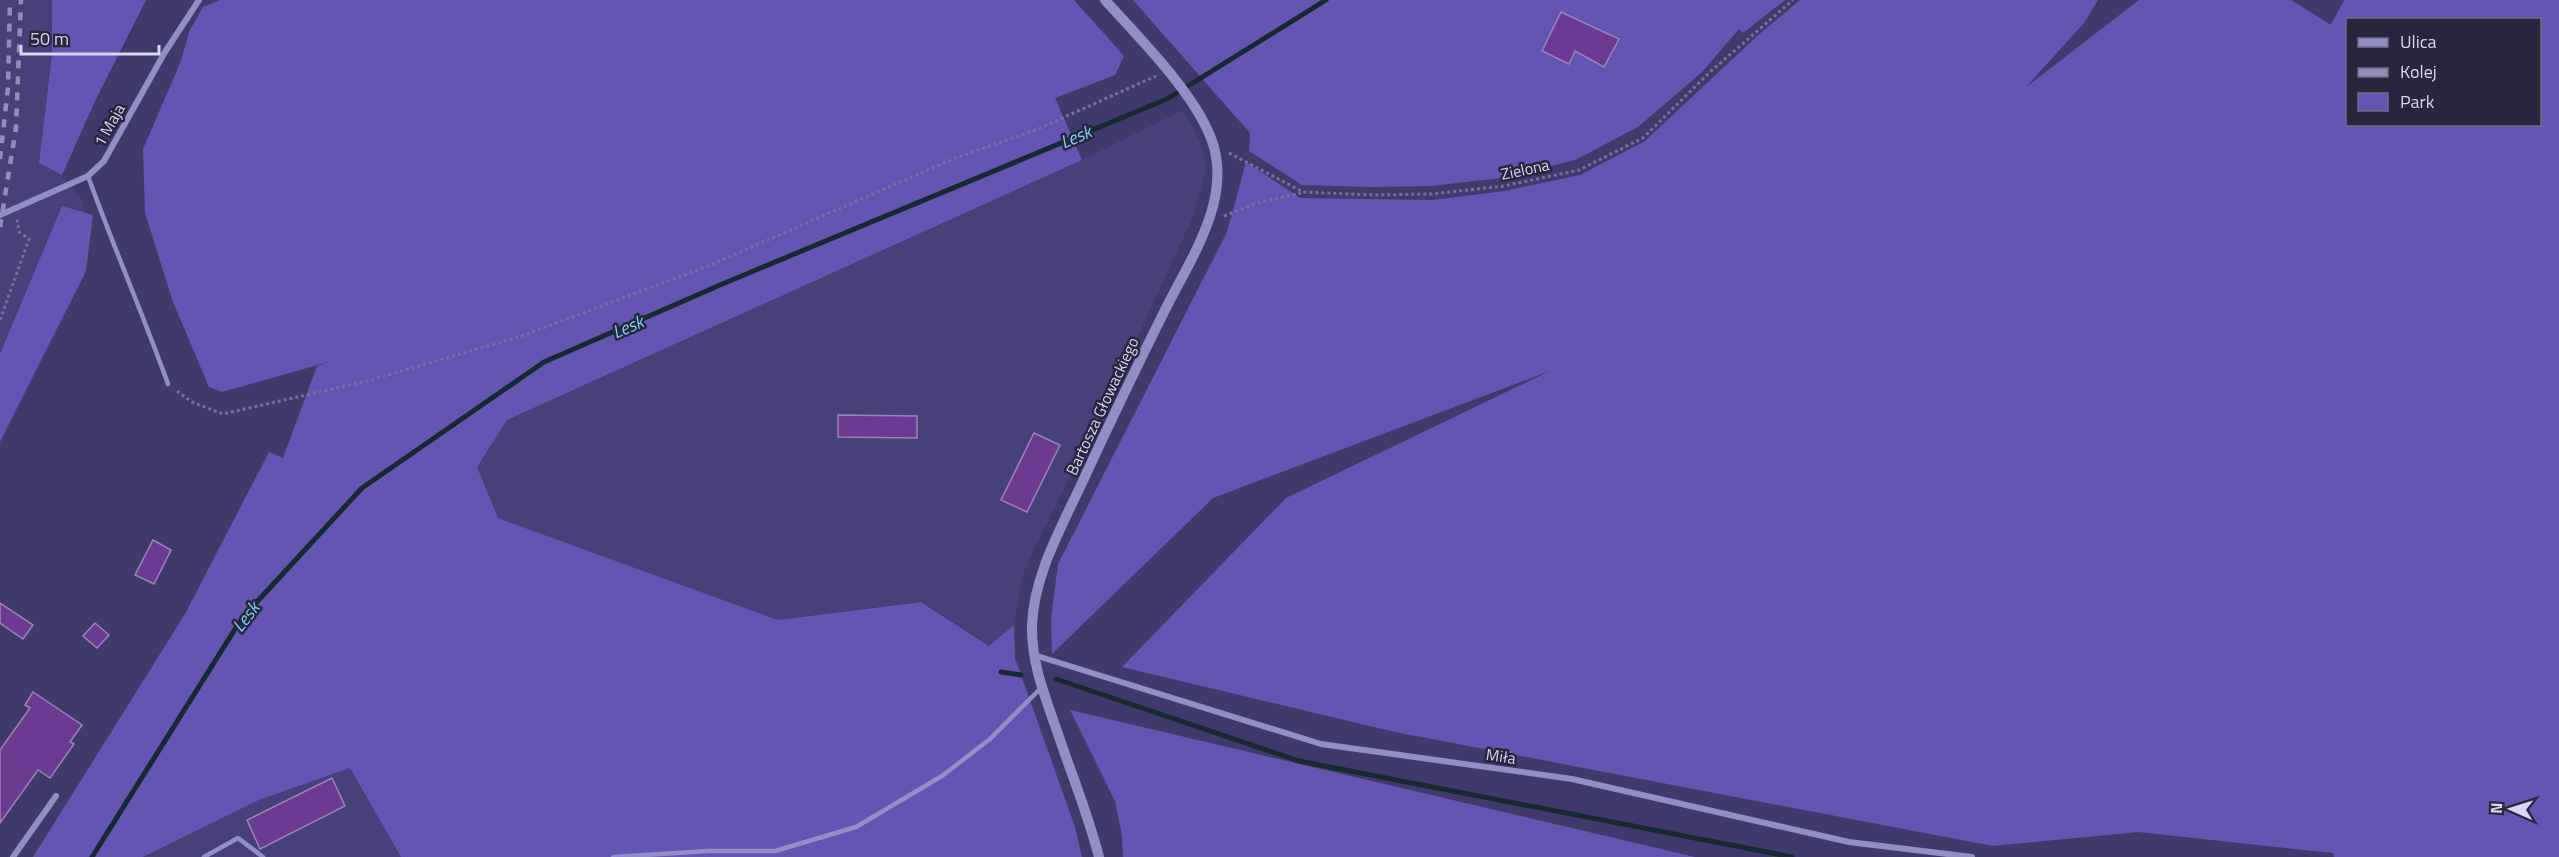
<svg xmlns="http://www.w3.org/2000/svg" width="2559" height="857" font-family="'Titillium Web',sans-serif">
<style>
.built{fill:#48407a}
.green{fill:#6455b2;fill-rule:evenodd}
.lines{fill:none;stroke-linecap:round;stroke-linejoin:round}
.stream{stroke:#172a32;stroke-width:5}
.building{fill:#6b3a92;stroke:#9e83b8;stroke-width:1.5}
.path{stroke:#75709b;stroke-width:3;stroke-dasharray:3 3;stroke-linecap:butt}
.service{stroke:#928ec6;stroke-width:4.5}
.minor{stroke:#928ec6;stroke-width:6}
.tertiary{stroke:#928ec6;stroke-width:10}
.rail{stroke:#928eb6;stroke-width:4.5;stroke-dasharray:8 8;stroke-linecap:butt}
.labels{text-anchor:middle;stroke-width:5;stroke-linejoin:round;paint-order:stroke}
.street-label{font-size:16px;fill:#d7d6f4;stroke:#28253c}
.water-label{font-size:18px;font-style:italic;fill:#77d4fb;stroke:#28253c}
</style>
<rect width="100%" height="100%" fill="#403a6c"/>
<path class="built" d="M0,0H52V54L39,163L62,175L83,201L86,271L0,442Z
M1183,110L1199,140L1207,167L1193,216L1110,397L1030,557L1021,581L1014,625L989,645L921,601L778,620L498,518L477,467L507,420L1082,160Z
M350,768L401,857H144L260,800Z"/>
<path class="green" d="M52,0H146L95,101L62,175L39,163L52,54Z
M220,0H1074L1124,56L1115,75L1055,98L1082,160L507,420L477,467L498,518L778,620L921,602L989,646L1014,625L1015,658L1075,827L1082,857H401L350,768L259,800L143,857H33L185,614L269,452L283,458L317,366L332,361L222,392L209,387L173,302L145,213L143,149L181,61L189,32L203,7Z
M1133,0H1785L1743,33L1739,29L1702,72L1638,127L1575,160L1501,178L1431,186L1372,187L1302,185L1249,151L1250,133Z
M1800,0H2098L2084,23L2026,87L2139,0H2291L2331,25L2344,0H2559V857H2334L2333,853L2138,832L1993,846L1395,732L1122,667L1286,498L1550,371L1213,498L1052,654L1051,619L1058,564L1227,232L1246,162L1300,198L1433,200L1504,191L1580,175L1645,141L1756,37ZM2348,20H2540V124H2348Z
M62,206L93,215L86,271L0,442V354Z
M1070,710L1695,857H1123L1122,836L1115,801Z"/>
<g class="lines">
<path class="stream" d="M1001,672L1021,675
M1056,679L1299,761L1792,857
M92,857L242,618L362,488L544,362L727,282L1167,99L1326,0"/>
</g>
<path class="building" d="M1561,12L1619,39L1604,67L1575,51L1569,64L1542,51Z
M838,415L917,416V438L838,437Z
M1034,433L1060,445L1027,512L1001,500Z
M153,540L171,550L154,584L135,575Z
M0,603L33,625L23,639L0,623Z
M95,623L109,635L97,648L83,636Z
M33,692L82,725L70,742L74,744L50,778L38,770L0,823V750L30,708L25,705Z
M332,778L345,806L260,849L247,820Z"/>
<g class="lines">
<path class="path" d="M1229,153L1303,192L1375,195L1432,194L1504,186L1579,170L1643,138L1710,72L1793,0
M1224,216L1257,203L1301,193
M0,320L29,239L19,232L17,219
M177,391L192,402L223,414L367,381L519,337L708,266L953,159L1038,129L1156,76"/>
<path class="service" d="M88,176C113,246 143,314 168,384
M204,857L238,838L263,857
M613,857L708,851H775L856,827L942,776L990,739L1041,688"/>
<path class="minor" d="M0,215L88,176L104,161L165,52L199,0
M1034,655L1321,744L1572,779L1849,842L1972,857
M13,857L56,796"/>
<path class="tertiary" d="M1099,857C1088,814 1071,773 1057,731C1045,697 1031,662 1032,625C1034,575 1061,528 1082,483C1109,424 1137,366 1166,308C1191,258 1231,201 1213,144C1198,96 1139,38 1105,0"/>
<path class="rail" d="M0,159L8,87L10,0
M0,227L16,128L21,0"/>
</g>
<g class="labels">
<g class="street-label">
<text transform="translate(109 125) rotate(-61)" y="6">1 Maja</text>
<text transform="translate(1525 169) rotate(-12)" y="6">Zielona</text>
<text transform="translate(1102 406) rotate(-65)" y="6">Bartosza Głowackiego</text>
<text transform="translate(1501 756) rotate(8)" y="6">Miła</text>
</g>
<g class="water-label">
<text transform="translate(1076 137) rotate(-23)" y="6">Lesk</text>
<text transform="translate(628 327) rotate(-23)" y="6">Lesk</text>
<text transform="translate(246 617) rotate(-52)" y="6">Lesk</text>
</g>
</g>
<rect x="2346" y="18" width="195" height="108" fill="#28253c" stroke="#6e6c86" stroke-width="1.5"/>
<rect x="2358" y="38" width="30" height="9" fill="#928ec6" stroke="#6e6c86" stroke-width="1.5"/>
<text x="2400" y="48" font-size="18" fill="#d7d6f4">Ulica</text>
<rect x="2358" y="68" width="30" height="9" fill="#928eb6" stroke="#6e6c86" stroke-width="1.5"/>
<text x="2400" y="78" font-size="18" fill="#d7d6f4">Kolej</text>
<rect x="2358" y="93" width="30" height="18" fill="#6455b2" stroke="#6e6c86" stroke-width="1.5"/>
<text x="2400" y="108" font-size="18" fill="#d7d6f4">Park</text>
<g transform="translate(2511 809) rotate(273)" stroke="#28253c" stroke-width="4.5" paint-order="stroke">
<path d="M0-4.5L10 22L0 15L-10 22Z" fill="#d7d6f4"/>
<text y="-9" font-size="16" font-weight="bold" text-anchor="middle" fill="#d7d6f4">N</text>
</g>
<path d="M21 45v9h138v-9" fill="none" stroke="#d7d6f4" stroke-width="3"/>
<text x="30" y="45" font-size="18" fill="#d7d6f4" stroke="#28253c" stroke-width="4.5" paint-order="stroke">50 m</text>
</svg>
